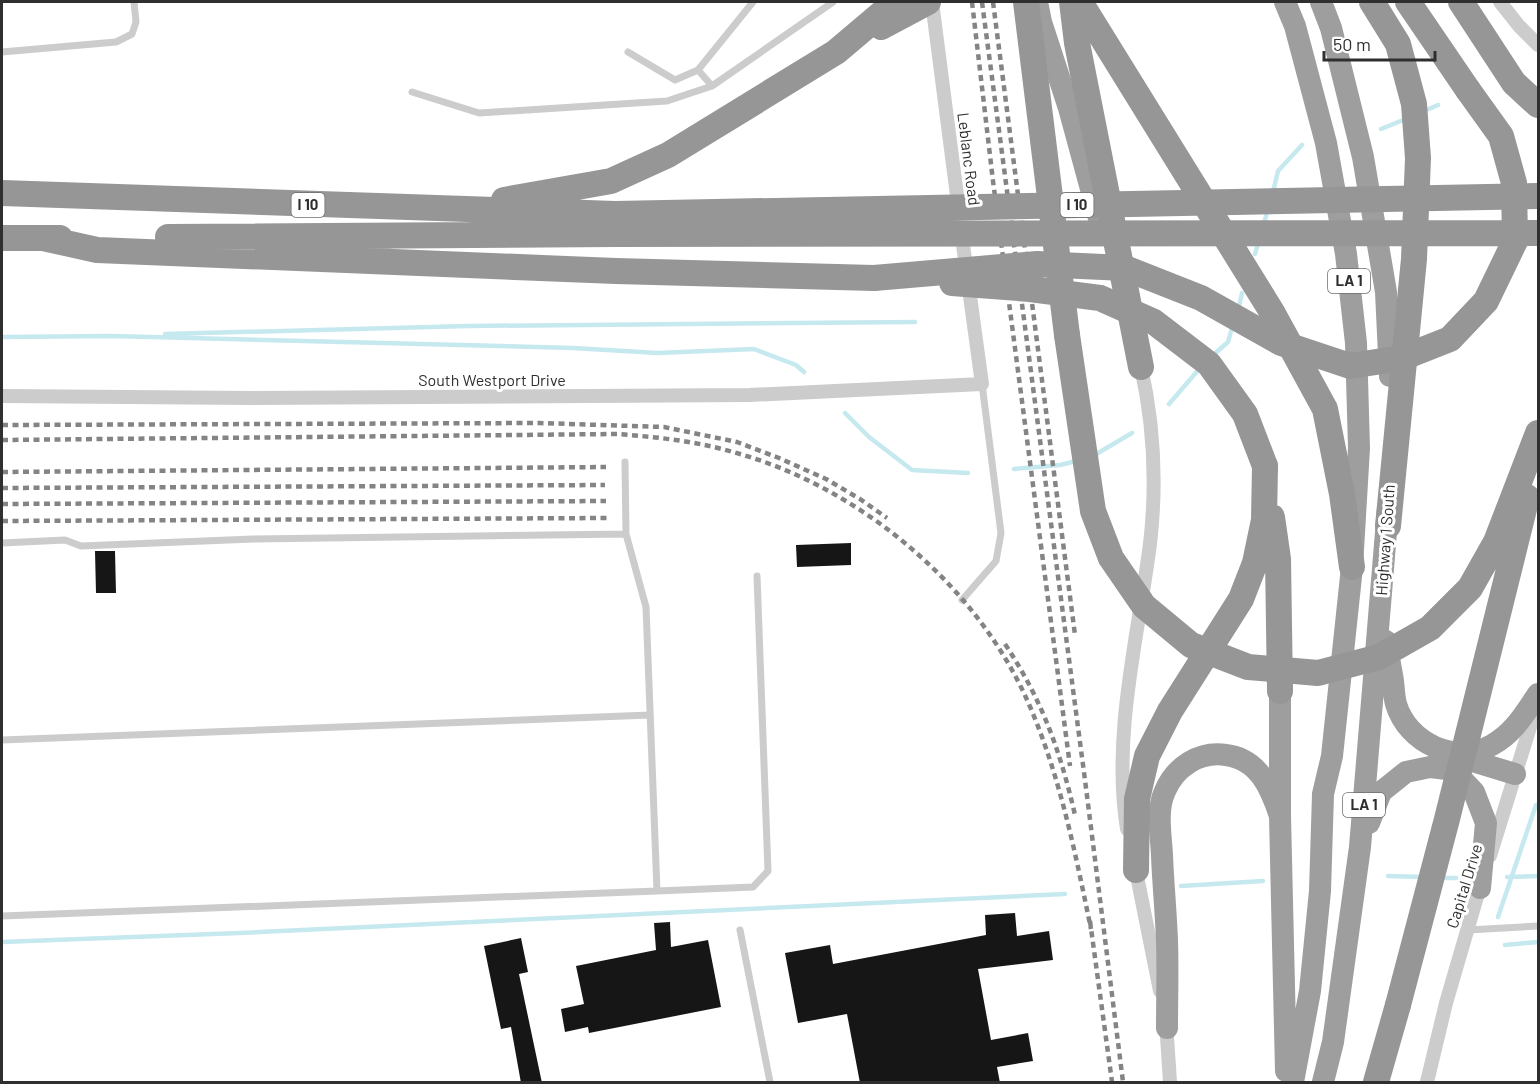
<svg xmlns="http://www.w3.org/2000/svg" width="1540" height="1084" font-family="Barlow,sans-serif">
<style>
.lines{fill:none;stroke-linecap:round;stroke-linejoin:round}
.stream{stroke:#c5e9ef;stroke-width:4.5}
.building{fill:#161616}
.service{stroke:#ccc;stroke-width:7}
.minor{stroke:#ccc;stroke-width:14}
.trunk{stroke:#9e9e9e;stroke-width:22}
.motorway{stroke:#969696;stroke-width:26}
.rail{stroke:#848484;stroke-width:4.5;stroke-dasharray:6 4.5;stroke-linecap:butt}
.motorway-bridge{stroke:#969696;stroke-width:26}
.labels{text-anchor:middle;stroke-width:6;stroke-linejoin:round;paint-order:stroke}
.shield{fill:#fff;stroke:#6d6d6d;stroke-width:1.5}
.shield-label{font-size:15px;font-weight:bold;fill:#2f2f2f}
.street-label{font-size:16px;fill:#2f2f2f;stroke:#fff}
</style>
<rect width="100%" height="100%" fill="#fff"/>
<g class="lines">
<path class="stream" d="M1424,111L1438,105
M1381,129L1408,118
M1273,192L1278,171L1302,145
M1263,227L1268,209
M1255,254L1259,240
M1238,311L1242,293
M165,334L467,326L915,322
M2,337L111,336L573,348L658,353L754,349L796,365L804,372
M1212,356L1228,342L1233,324
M1169,404L1200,368
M845,413L869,437L912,470L968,473
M1093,456L1132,433
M1014,469L1060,465L1076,461
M1388,876L1423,877
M1507,877L1538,876
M1440,878H1456
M1181,886L1263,881
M1498,917L1536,805
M2,942L239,933L1065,894
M1505,945L1538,942"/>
</g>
<path class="building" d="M851,543V565L797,567L796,545Z
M95,551H115L116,593H96Z
M1015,913L1017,936L1049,931L1053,960L978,969L991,1040L1028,1033L1033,1061L997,1067L1000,1083H860L847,1014L798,1023L785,953L830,945L833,964L986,935L985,915Z
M670,922L671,947L708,940L721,1007L589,1033L588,1027L565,1032L561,1009L584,1004L576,966L656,950L654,923Z
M521,938L528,972L519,974L542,1083H521L511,1027L501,1029L484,946Z"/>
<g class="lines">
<path class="service" d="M2,52L116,42L132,34L136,22L134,2
M628,52L675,80L698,70L753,2
M698,70L712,86
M412,92L479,113L667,101L712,86L833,2
M2,543L65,540L81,546L253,539L626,534
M962,600L996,561L1001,533L982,384
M2,740L650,715
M657,891L753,887L768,871L757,576
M2,916L657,891L646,607L626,534L625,462
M740,930L770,1082
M1468,930L1538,926"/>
<path class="minor" d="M932,2L959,211
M1500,2L1519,26L1538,45
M2,396L251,398L749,395L982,384L961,230
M1127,829C1112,736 1138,637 1150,544C1157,484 1154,425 1141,367
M1490,856L1535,711
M1135,866L1160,991
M1166,1022L1170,1082
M1427,1082L1446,1003L1481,883"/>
<path class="trunk" d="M1037,2L1041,22L1069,108L1100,222
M1285,2L1295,26L1326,143L1346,254L1356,343L1359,448L1352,567L1332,756L1323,794L1320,891L1310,991L1293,1082
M1321,2L1331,28L1363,157L1386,292L1390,376
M1386,641C1388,654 1391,668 1393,681C1394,689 1394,697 1396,704C1408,744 1456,765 1492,745C1514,733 1525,713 1538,694
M1280,691V816L1286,1071
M1456,756L1515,774
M1369,823L1381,792L1406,772L1430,767L1447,769L1458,775L1474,792L1486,823L1480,888
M1167,1028C1167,999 1168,970 1167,941C1166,912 1163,883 1162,855C1161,835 1156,810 1165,791C1175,767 1199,751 1226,755C1259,759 1271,789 1280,816
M1323,1082L1333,1042L1360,847L1388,508"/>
<path class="motorway" d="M1026,2L1067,335
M1072,2L1077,43L1141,367
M1080,2L1272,312L1325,409L1342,494L1352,567
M1372,2L1398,44L1414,104L1418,158L1414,259L1388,526
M1408,2L1468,90
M1461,2L1514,83L1538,105
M881,27L928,2
M2,193L615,214
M504,200L611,181L668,155L836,52L895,2
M168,237L615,234
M2,238H60
M43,238L97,250L616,271L874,278
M1272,517L1278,559L1280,691
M1136,870L1137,799L1147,756L1170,711L1241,599L1255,563L1264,520L1265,466
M1376,1082L1398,1005"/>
<path class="rail" d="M972,2L993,181L1070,766
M982,2L1085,780L1123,1082
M993,2L1075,635
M2,425L539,423L664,427L737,442L779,458L826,479L860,499L887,518
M2,440L617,434C657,437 695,441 733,452C858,486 976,584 1028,702C1060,775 1075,852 1091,929
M2,472L606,467
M2,488L605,485
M2,504L606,501
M2,521L607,518
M1005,644C1042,700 1060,750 1075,815
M1090,921L1112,1082"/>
<path class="motorway-bridge" d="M615,214L1538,196
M615,234L1538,233
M874,278L1037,264L1125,268L1201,298L1281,343L1350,366L1402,358L1450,339L1486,301L1515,241L1514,183L1501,136L1468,90
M952,283L1030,289L1100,298L1154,322L1209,364L1245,414L1265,466
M1067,335L1093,511L1111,558L1144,606L1191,645L1248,667L1318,673L1379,657L1430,628L1470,588L1496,542L1538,433
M1398,1005L1447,819L1527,497"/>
</g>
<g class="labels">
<g class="shield">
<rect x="291.5" y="193" width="33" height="24" rx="4.5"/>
<rect x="1060.5" y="193" width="33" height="24" rx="4.5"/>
<rect x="1328" y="269" width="42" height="24" rx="4.5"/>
<rect x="1343" y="793" width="42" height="24" rx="4.5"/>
</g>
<g class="shield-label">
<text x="308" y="210">I 10</text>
<text x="1077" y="210">I 10</text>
<text x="1349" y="286">LA 1</text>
<text x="1364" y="810">LA 1</text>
</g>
<g class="street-label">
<text transform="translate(969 159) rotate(83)" y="6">Leblanc Road</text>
<text x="492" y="386">South Westport Drive</text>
<text transform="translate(1385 540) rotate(-86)" y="6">Highway 1 South</text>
<text transform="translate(1464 886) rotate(-73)" y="6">Capital Drive</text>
</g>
</g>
<rect width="1540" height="1084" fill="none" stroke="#2f2f2f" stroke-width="6"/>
<path d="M1324 51v9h111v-9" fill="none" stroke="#2f2f2f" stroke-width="3"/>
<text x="1333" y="51" font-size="18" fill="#2f2f2f" stroke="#ffffff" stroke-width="4.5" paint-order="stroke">50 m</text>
</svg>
